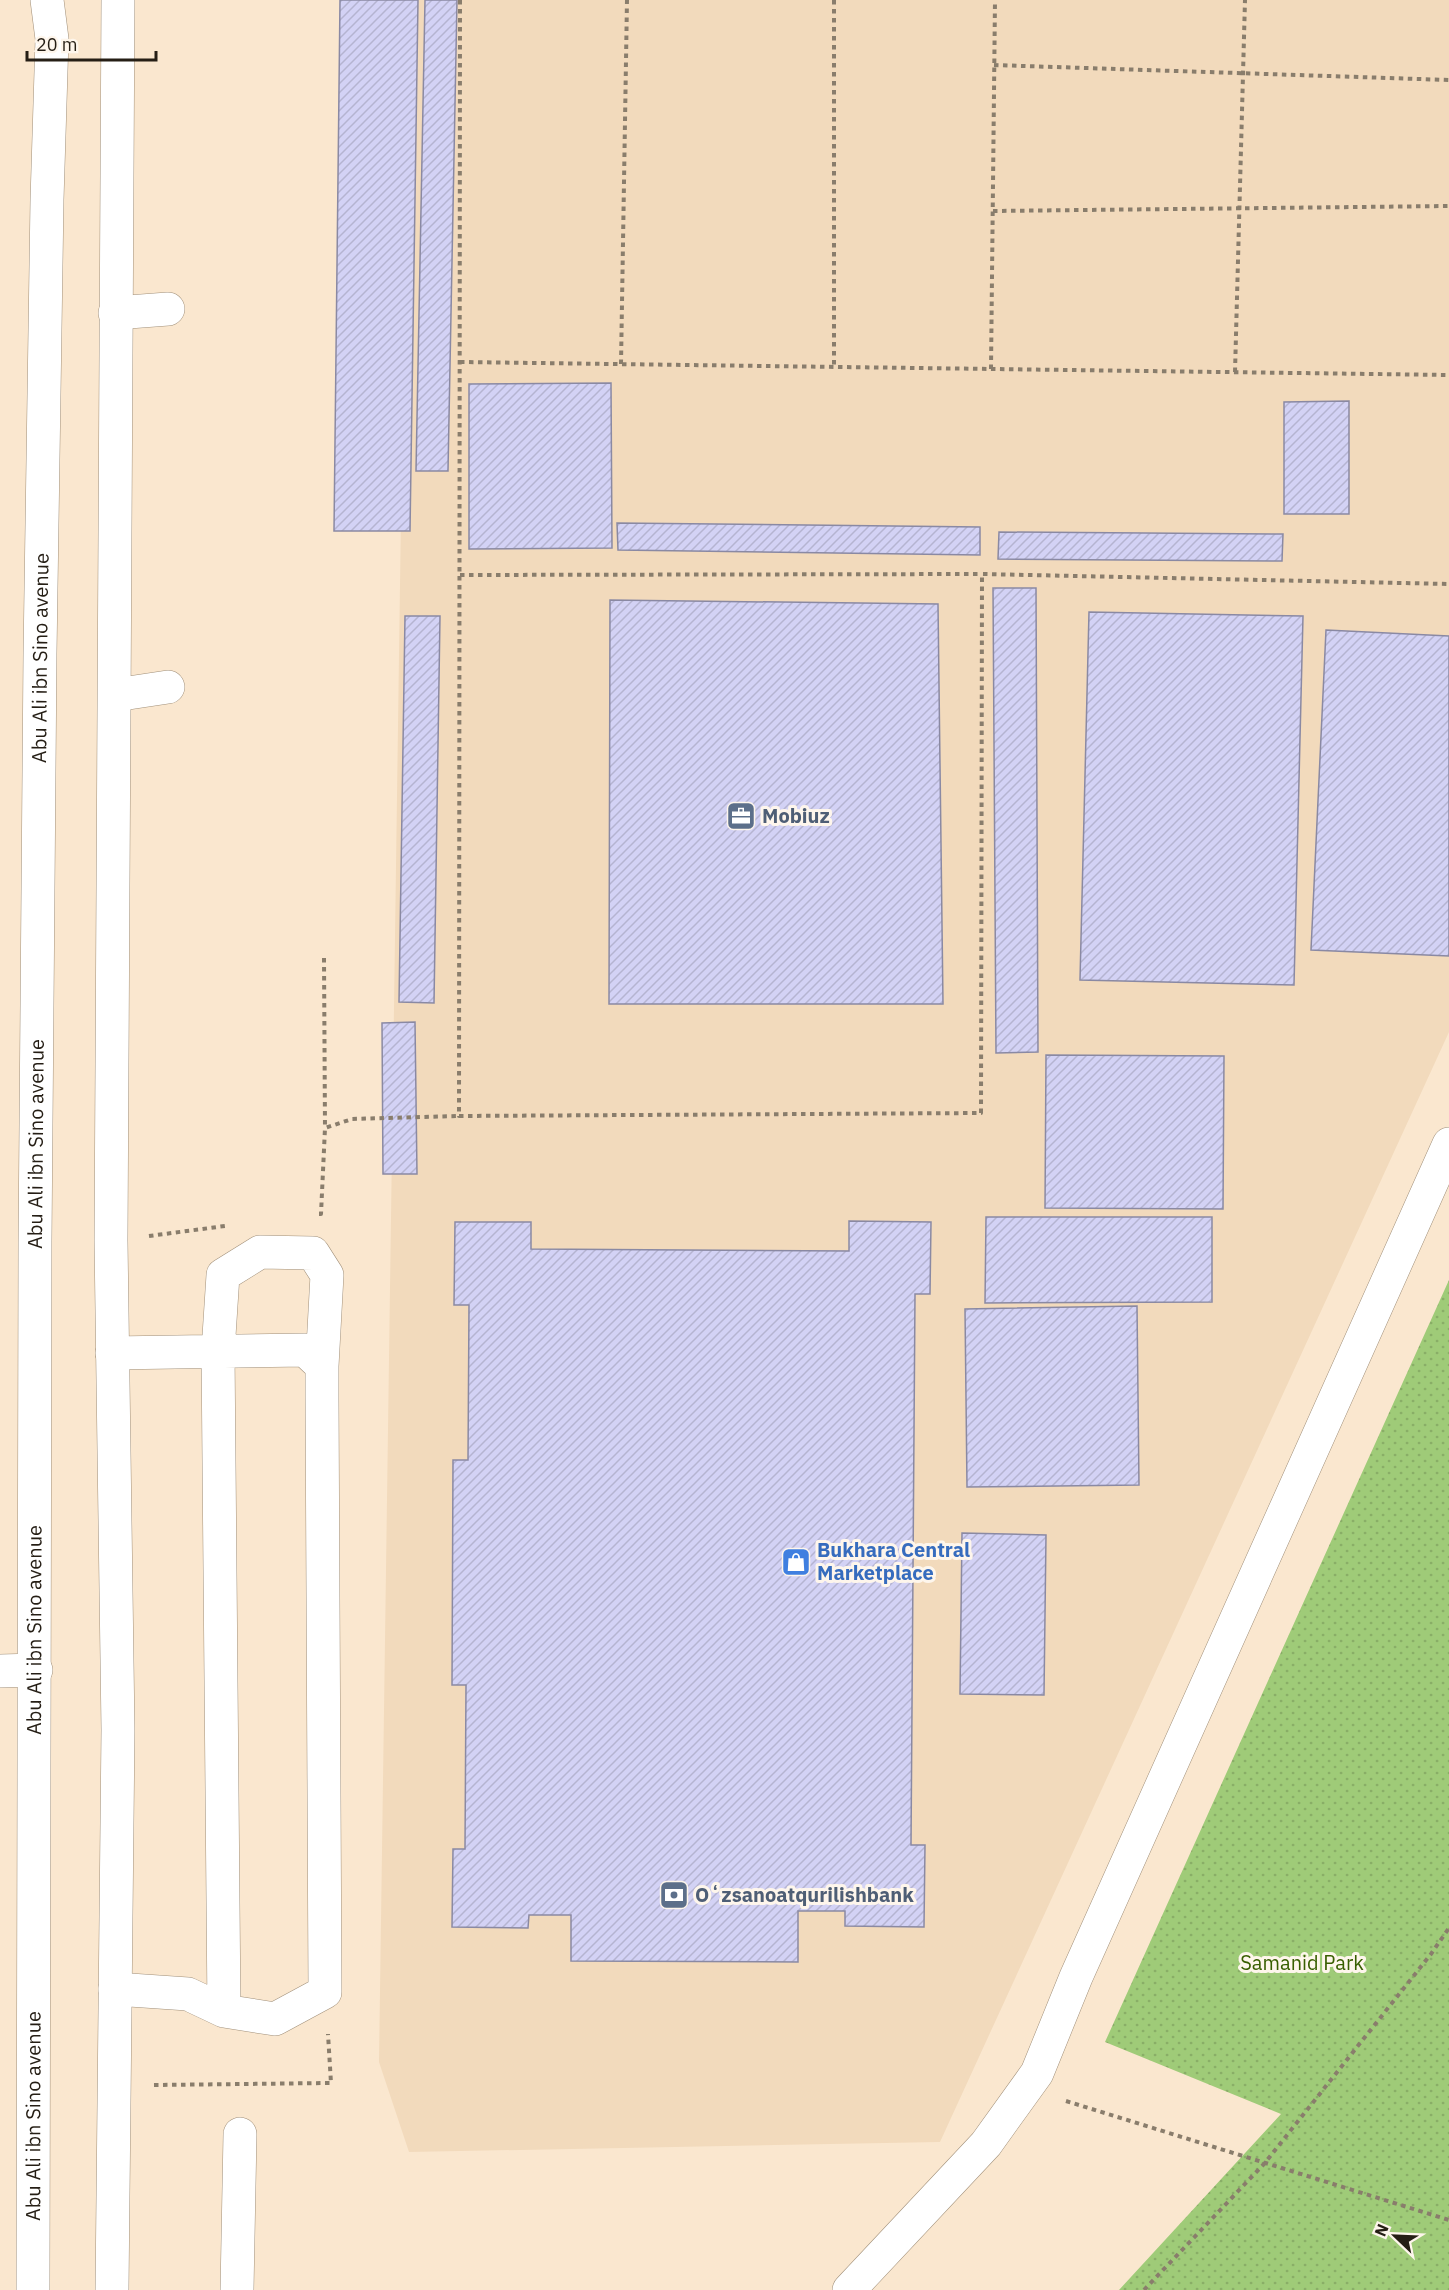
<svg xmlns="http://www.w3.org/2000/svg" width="1449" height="2290" font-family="'IBM Plex Sans',sans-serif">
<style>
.built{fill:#f2dabc}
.park{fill:url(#park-dots)}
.building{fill:url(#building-hatch);stroke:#8a89a3;stroke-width:1.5}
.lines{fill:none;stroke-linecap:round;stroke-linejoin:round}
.minor-casing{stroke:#a1907a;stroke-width:34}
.major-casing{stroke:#a1907a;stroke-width:34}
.path{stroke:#897d6c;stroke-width:4;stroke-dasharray:4.5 4.5;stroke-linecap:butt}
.minor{stroke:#fff;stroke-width:33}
.major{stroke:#fff;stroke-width:33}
.labels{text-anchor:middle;stroke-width:6;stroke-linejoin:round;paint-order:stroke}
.street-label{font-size:20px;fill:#251e15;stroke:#fef6ec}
.service-label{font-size:20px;font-weight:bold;fill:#4e5e75;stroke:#fef6ec;text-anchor:start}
.shop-label{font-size:20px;font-weight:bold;fill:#366cbe;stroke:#fef6ec;text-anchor:start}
.park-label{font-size:20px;fill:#385e00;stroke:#fef6ec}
</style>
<defs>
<pattern id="park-dots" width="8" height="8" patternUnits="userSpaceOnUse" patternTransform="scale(1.5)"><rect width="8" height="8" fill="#9fcb78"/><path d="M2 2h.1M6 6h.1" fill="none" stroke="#89ae67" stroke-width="1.8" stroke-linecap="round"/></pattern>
<pattern id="building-hatch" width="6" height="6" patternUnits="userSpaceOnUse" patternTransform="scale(1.5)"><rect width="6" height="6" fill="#d3d2f5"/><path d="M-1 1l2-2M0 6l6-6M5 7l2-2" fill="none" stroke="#b5b4d1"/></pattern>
</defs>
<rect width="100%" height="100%" fill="#fae7cf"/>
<path class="built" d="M353,0H1449V1032L940,2142L409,2152L379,2062L401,515Z"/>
<path class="park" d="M1449,1280V2290H1119L1281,2114L1105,2042Z"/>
<path class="building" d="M340,0H418L410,531H334Z
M425,0H457L448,471H416Z
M611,383L612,548L469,549V384Z
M1349,401V514H1284V402Z
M617,523L980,527V555L618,550Z
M999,532L1283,534L1282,561L998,559Z
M993,588H1036L1038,1052L996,1053Z
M610,600L938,604L943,1004H609Z
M1089,612L1303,616L1294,985L1080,980Z
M405,616H440L434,1003L399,1002Z
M1326,630L1449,636V956L1311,950Z
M415,1022L417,1174H383L382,1023Z
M1046,1055L1224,1056L1223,1209L1045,1208Z
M986,1217H1212V1302L985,1303Z
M849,1221L931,1222L930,1294H915L911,1845H925L924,1927L845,1926V1911H798V1962L571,1961V1915H529L528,1928L452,1927L453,1849H465L466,1685H452L453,1460H468L469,1305H454L455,1222H531V1249L849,1251Z
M1137,1306L1139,1485L967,1487L965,1309Z
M962,1533L1046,1535L1044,1695L960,1694Z"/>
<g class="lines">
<g class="minor-casing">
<path id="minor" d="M115,313L168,309
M115,695L168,687
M112,1353L305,1350L322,1366V1398L325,1992L275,2019L224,2011L188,1994L115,1989
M0,1671L36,1670
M224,2011L218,1351L223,1275L260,1252L313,1253L327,1275L322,1366
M237,2290L240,2134
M849,2290L986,2144L1037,2073L1076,1977L1449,1144"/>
</g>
<g class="major-casing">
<g id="major">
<path id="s1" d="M33,2290L35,1242L40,654L47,200L52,39L47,0"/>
<path d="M112,2290L118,1730L111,1241L118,0"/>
</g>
</g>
<path class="path" d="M460,0L459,1116L981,1113L982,574L1449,584
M834,0V367
M994,65L1449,80
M993,211L1449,206
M460,362L1449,375
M621,364L627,0
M991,369L995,0
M1235,372L1245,0
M460,575L982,574
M324,958L325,1128
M319,1214H321L325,1128L352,1119L459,1116
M149,1236L225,1226
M154,2085L331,2083L328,2034
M1066,2101L1449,2220
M1144,2290L1264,2164L1431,1954L1449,1928"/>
<use href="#minor" class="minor"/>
<use href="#major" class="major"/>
</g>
<defs>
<g id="office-square" transform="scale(1.5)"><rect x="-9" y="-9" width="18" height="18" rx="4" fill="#5c6f8a" stroke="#fef6ec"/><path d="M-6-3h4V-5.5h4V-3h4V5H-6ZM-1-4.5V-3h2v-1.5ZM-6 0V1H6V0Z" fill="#fff"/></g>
<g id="shop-square" transform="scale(1.5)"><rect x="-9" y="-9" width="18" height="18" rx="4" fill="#3f7fe0" stroke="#fef6ec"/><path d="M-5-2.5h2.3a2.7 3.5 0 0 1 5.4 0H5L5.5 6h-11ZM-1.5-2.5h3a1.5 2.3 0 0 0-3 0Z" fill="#fff"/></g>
<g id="bank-square" transform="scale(1.5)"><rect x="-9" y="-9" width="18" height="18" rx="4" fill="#5c6f8a" stroke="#fef6ec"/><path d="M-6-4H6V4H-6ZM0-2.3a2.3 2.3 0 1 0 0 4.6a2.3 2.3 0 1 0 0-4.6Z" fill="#fff"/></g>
</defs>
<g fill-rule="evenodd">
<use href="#office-square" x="741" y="816"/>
<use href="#shop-square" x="796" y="1562"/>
<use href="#bank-square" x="674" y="1895"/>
</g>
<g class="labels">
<g class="street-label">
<text dy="7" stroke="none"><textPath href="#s1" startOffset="1632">Abu Ali ibn Sino avenue</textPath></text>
<text dy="7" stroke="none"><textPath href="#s1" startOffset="1146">Abu Ali ibn Sino avenue</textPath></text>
<text dy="7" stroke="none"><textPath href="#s1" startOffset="660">Abu Ali ibn Sino avenue</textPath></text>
<text dy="7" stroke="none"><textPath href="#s1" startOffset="174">Abu Ali ibn Sino avenue</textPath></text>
</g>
<g class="service-label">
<text x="762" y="823">Mobiuz</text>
<text x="695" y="1902">Oʻzsanoatqurilishbank</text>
</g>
<g class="shop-label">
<text x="817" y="1557">Bukhara Central<tspan x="817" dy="23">Marketplace</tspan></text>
</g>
<g class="park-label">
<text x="1302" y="1970">Samanid Park</text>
</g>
</g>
<g transform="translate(1395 2236) rotate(293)" stroke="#fef6ec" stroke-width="4.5" paint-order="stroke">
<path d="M0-4.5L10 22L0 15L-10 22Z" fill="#251e15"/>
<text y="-9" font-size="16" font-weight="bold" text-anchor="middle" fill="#251e15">N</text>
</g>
<path d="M27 51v9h129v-9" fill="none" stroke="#251e15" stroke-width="3"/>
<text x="36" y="51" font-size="18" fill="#251e15" stroke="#fef6ec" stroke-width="4.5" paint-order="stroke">20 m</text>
</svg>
